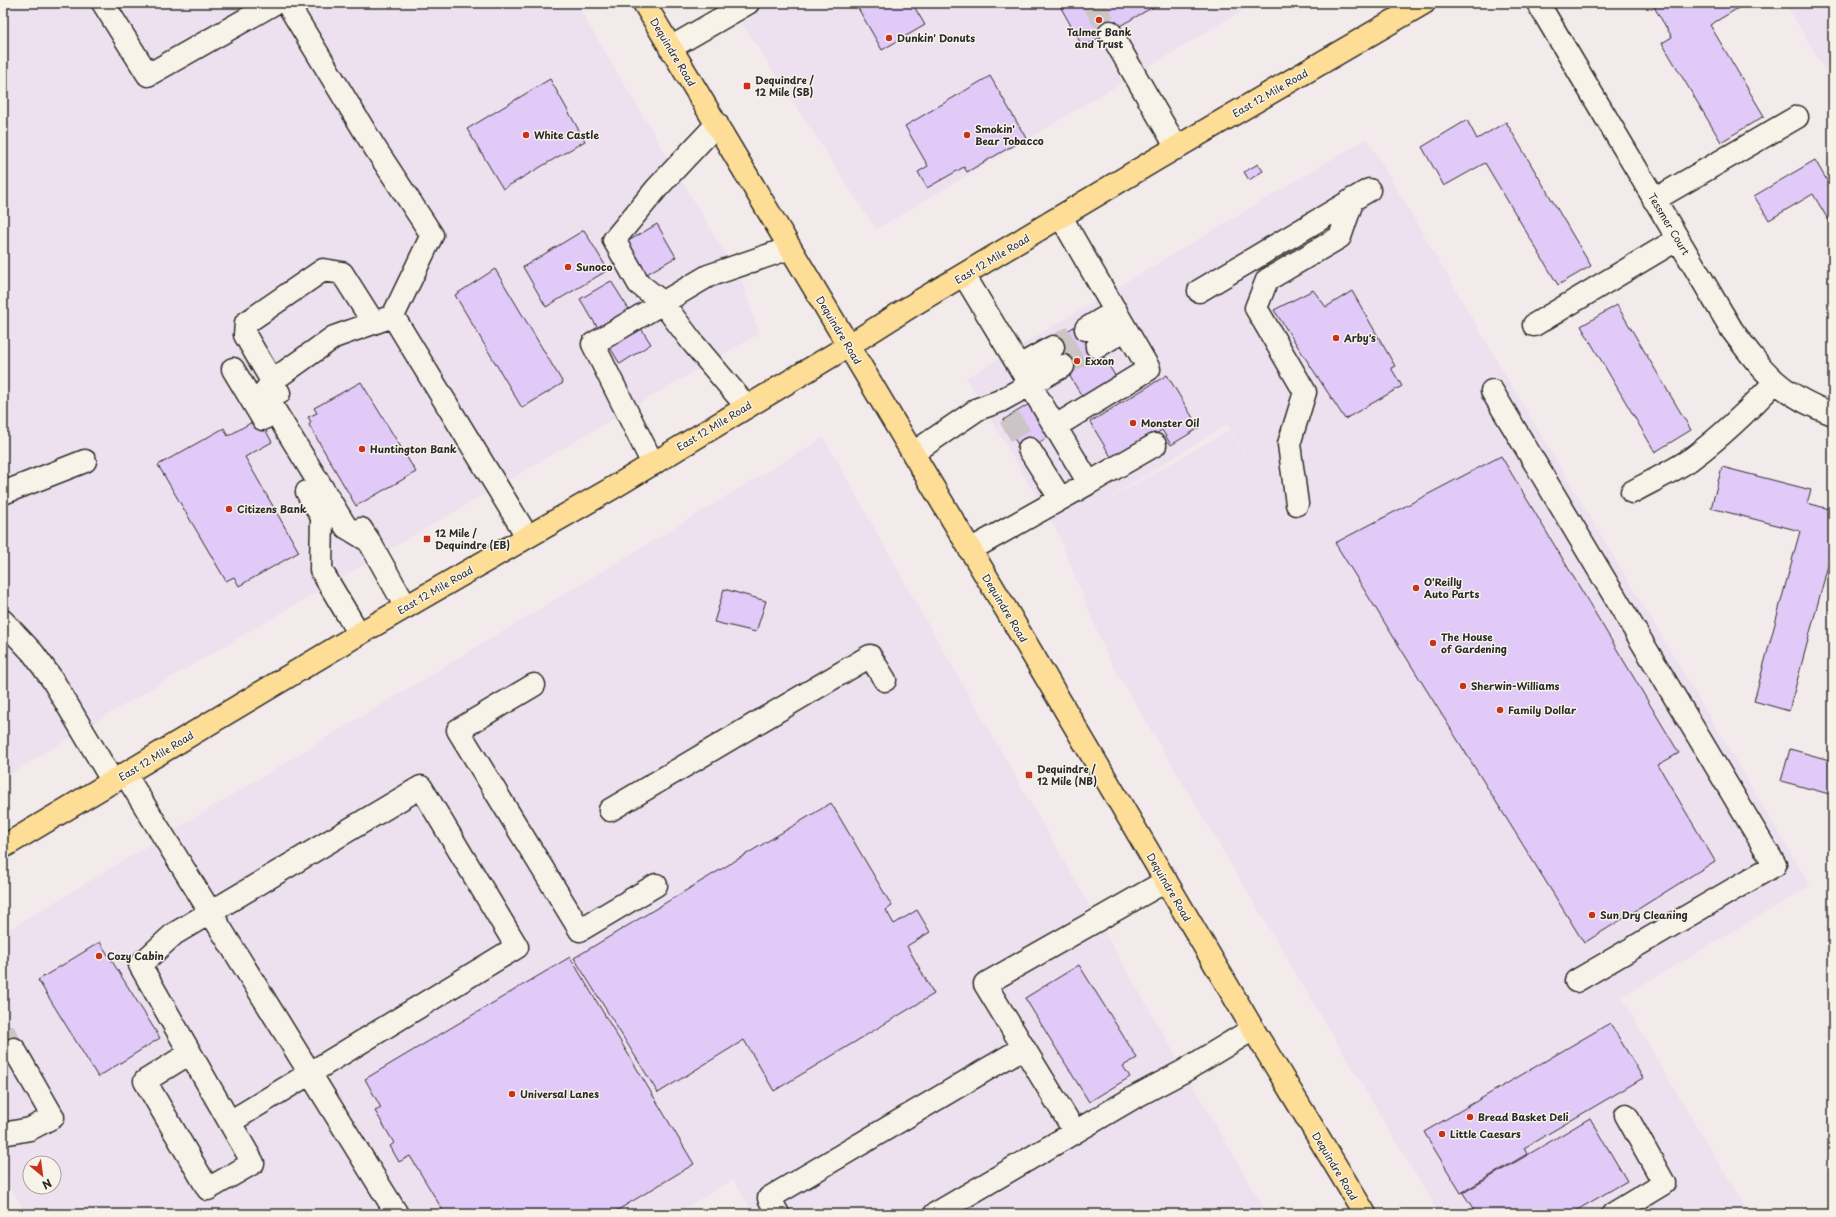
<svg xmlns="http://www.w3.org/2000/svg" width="1836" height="1217" font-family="'Playpen Sans',sans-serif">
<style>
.built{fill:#eee1ef;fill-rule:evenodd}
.building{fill:#e1c9f8;stroke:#2b2b2b}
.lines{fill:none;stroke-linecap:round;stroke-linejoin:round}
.minor-tunnel{stroke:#cbc5c5;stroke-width:22;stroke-dasharray:22 11;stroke-linecap:butt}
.minor-casing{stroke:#2b2b2b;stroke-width:25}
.major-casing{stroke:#2b2b2b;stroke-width:25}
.minor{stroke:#f7f3e8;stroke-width:22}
.major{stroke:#fedd96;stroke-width:22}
.poi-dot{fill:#c8321e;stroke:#f7f3e8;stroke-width:1.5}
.labels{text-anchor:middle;stroke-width:3;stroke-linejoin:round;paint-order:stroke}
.poi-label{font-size:10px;font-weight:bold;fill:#2b2b2b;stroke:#f7f3e8;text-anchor:start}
.street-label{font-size:10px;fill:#2b2b2b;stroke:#f7f3e8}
</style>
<rect width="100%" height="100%" fill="#f3ebeb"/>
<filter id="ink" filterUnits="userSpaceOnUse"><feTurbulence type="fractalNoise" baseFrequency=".025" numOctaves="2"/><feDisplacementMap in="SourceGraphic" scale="8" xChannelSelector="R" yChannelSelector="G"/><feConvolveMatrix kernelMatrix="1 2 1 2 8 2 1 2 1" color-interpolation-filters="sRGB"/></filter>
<g filter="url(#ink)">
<path class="built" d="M3,3H576L743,283L759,334L112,712L3,779Z
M729,3H1255L876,230Z
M1785,3H1833V69L1826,73Z
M1367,138L1518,396L1811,886L1622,997L1665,1073L1750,1214H1439L1108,658L1056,530L966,378ZM1227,425L1255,472L1229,430L1101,503Z
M824,437L919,608L1267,1214H754L733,1180L675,1214H26L3,1176V933ZM30,1163H54V1187H30Z"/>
<path class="building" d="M855,3H912L925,25L882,50Z
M1070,3H1160L1083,47L1061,8Z
M1661,3H1738L1740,7L1710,25L1764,116L1721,142L1662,43L1672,37L1654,7Z
M990,76L1026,138L967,172L964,167L927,188L918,172L928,166L905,126Z
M550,79L585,141L503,189L467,129Z
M1467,120L1477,139L1506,122L1591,266L1558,285L1485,163L1444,186L1422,147Z
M1815,160L1829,184L1833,182V228L1813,194L1769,220L1754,196Z
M1258,164L1263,171L1249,180L1244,172Z
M657,224L676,257L645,275L625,243Z
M584,230L608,270L546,307L523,267Z
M495,269L563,383L522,408L455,295Z
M611,281L651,344L620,364L580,299Z
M1313,290L1326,307L1352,291L1395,366L1391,368L1402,386L1345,419L1274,310Z
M1617,305L1691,430L1655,452L1581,326Z
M1082,322L1119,382L1086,403L1049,342Z
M1167,375L1199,428L1171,445L1162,430L1113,460L1090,422Z
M361,382L416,472L356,506L309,425L311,422L308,417L317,413L314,408Z
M1034,401L1054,433L1023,453L1003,420Z
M259,418L272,442L245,457L299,552L239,586L234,577L226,581L158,465L224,428L228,436Z
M1501,456L1679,753L1658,765L1715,861L1584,943L1335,543Z
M1722,467L1811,490L1807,503L1833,510V547L1789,711L1754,701L1800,531L1711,508Z
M724,589L766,601L756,632L714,622Z
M1790,749L1833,761V795L1781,781Z
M831,803L892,906L886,910L894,924L917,910L930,932L907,946L934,994L774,1091L744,1040L658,1093L574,958Z
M100,942L160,1038L98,1077L38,980Z
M570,957L694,1164L611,1214H445L410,1156L399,1162L390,1146L394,1143L375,1111L381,1108L365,1079Z
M1079,965L1137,1058L1123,1066L1130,1077L1089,1102L1025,998Z
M1610,1023L1643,1078L1524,1148L1527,1154L1461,1193L1424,1132Z
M1590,1118L1627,1181L1570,1214H1467L1474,1210L1463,1193Z"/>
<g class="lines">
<path class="minor-tunnel" d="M1093,3L1110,32
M1053,347L1086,329
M1063,366L1097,347
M1009,417L1029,449
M3,1030L14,1049"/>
<g class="minor-casing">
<path id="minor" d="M103,3L148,75L275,3
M287,3L373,145L432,235L393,316
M1538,3L1732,330C1764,373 1781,395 1833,414
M1110,32L1177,148
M670,48L748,3
M717,124L657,188L614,240L639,284L662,302L693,343L747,407
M1654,200L1797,117
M964,275L1089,483L970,550
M1199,291L1369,190
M1534,325L1678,239
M1086,329L1116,311
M1097,347L1126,329
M1019,366L1053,347
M233,369L263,419
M1492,391L1775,865L1576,981
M279,393L245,335L246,323L323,270L342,273L373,322
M1056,426L1149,369L1061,217
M1029,449L1060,498
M913,453L978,409L1000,401L1063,366
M653,464L593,344L708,276L790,248
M1089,483L1155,445
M307,492L322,517L321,570L359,634
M1632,492C1652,481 1673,471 1691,459C1722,436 1749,410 1775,382
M3,493L85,461
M1297,504L1289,444L1305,392L1256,308L1267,280L1340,237L1353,199
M361,529L369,541L406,607
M369,541L346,527L264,393L272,381L334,337L393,316L527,536
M3,621L33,653L52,679L113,782
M534,685L458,730L580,930L656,885
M125,774L397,1214
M610,810L870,656L885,680
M190,1053L145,1081L208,1189L253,1163C216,1097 178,1031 140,965L174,934L421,787L517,947L230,1122
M1075,1132L985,984L1166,881
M3,1134L30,1129L53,1117L14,1049
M778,1214L769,1198L1023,1048
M935,1214L1133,1098L1184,1071L1253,1029
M1613,1214L1664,1183L1626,1115"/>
</g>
<g class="major-casing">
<path id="major" d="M644,3L1007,611L1253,1029L1365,1214
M3,847L359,634L616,486L848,346L916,303L1155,160L1424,3"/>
</g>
<use href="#minor" class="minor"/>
<use href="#major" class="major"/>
</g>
</g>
<g class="poi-dot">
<circle cx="1099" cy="20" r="4"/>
<circle cx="889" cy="38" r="4"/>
<rect x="743" y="82" width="8" height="8" rx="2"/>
<circle cx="526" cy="135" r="4"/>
<circle cx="967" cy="135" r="4"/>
<circle cx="568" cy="267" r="4"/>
<circle cx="1336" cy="338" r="4"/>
<circle cx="1077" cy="361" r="4"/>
<circle cx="1133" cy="423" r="4"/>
<circle cx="362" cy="449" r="4"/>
<circle cx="229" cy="509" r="4"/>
<rect x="423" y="535" width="8" height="8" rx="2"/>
<circle cx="1416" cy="588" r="4"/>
<circle cx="1433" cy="643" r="4"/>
<circle cx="1463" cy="686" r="4"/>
<circle cx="1500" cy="710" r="4"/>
<rect x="1025" y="771" width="8" height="8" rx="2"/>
<circle cx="1592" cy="915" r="4"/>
<circle cx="99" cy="956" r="4"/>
<circle cx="512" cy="1094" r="4"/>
<circle cx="1470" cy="1117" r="4"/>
<circle cx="1442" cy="1134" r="4"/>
</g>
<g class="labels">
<g class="poi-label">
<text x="1099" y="36" text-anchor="middle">Talmer Bank<tspan x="1099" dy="12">and Trust</tspan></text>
<text x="897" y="42">Dunkin' Donuts</text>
<text x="755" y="84">Dequindre /<tspan x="755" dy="12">12 Mile (SB)</tspan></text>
<text x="975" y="133">Smokin'<tspan x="975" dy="12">Bear Tobacco</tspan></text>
<text x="534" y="139">White Castle</text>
<text x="576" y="271">Sunoco</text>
<text x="1344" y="342">Arby's</text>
<text x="1085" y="365">Exxon</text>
<text x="1141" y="427">Monster Oil</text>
<text x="370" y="453">Huntington Bank</text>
<text x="237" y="513">Citizens Bank</text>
<text x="435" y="537">12 Mile /<tspan x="435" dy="12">Dequindre (EB)</tspan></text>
<text x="1424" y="586">O'Reilly<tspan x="1424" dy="12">Auto Parts</tspan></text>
<text x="1441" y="641">The House<tspan x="1441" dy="12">of Gardening</tspan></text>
<text x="1471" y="690">Sherwin-Williams</text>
<text x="1508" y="714">Family Dollar</text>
<text x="1037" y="773">Dequindre /<tspan x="1037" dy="12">12 Mile (NB)</tspan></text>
<text x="1600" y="919">Sun Dry Cleaning</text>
<text x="107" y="960">Cozy Cabin</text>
<text x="520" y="1098">Universal Lanes</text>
<text x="1478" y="1121">Bread Basket Deli</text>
<text x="1450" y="1138">Little Caesars</text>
</g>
<g class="street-label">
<text transform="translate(673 52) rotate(59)" y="4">Dequindre Road</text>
<text transform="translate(1270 93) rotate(-30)" y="4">East 12 Mile Road</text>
<text transform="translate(1669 224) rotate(59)" y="4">Tessmer Court</text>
<text transform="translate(992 259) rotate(-31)" y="4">East 12 Mile Road</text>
<text transform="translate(839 330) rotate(59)" y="4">Dequindre Road</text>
<text transform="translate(714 426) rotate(-31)" y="4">East 12 Mile Road</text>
<text transform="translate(435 590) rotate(-30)" y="4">East 12 Mile Road</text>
<text transform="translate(1005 608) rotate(59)" y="4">Dequindre Road</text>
<text transform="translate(156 756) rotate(-31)" y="4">East 12 Mile Road</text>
<text transform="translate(1169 887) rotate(60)" y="4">Dequindre Road</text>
<text transform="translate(1335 1166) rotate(59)" y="4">Dequindre Road</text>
</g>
</g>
<rect width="1836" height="1217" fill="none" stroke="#f7f3e8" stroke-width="16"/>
<rect x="8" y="8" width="1820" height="1201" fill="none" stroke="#2b2b2b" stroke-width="1.5" filter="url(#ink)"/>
<g transform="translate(42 1175) rotate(151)"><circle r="19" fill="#f7f3e8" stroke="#a5a39c"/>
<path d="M0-3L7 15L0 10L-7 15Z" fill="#c8321e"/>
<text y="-6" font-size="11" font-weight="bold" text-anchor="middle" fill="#2b2b2b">N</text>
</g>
</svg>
